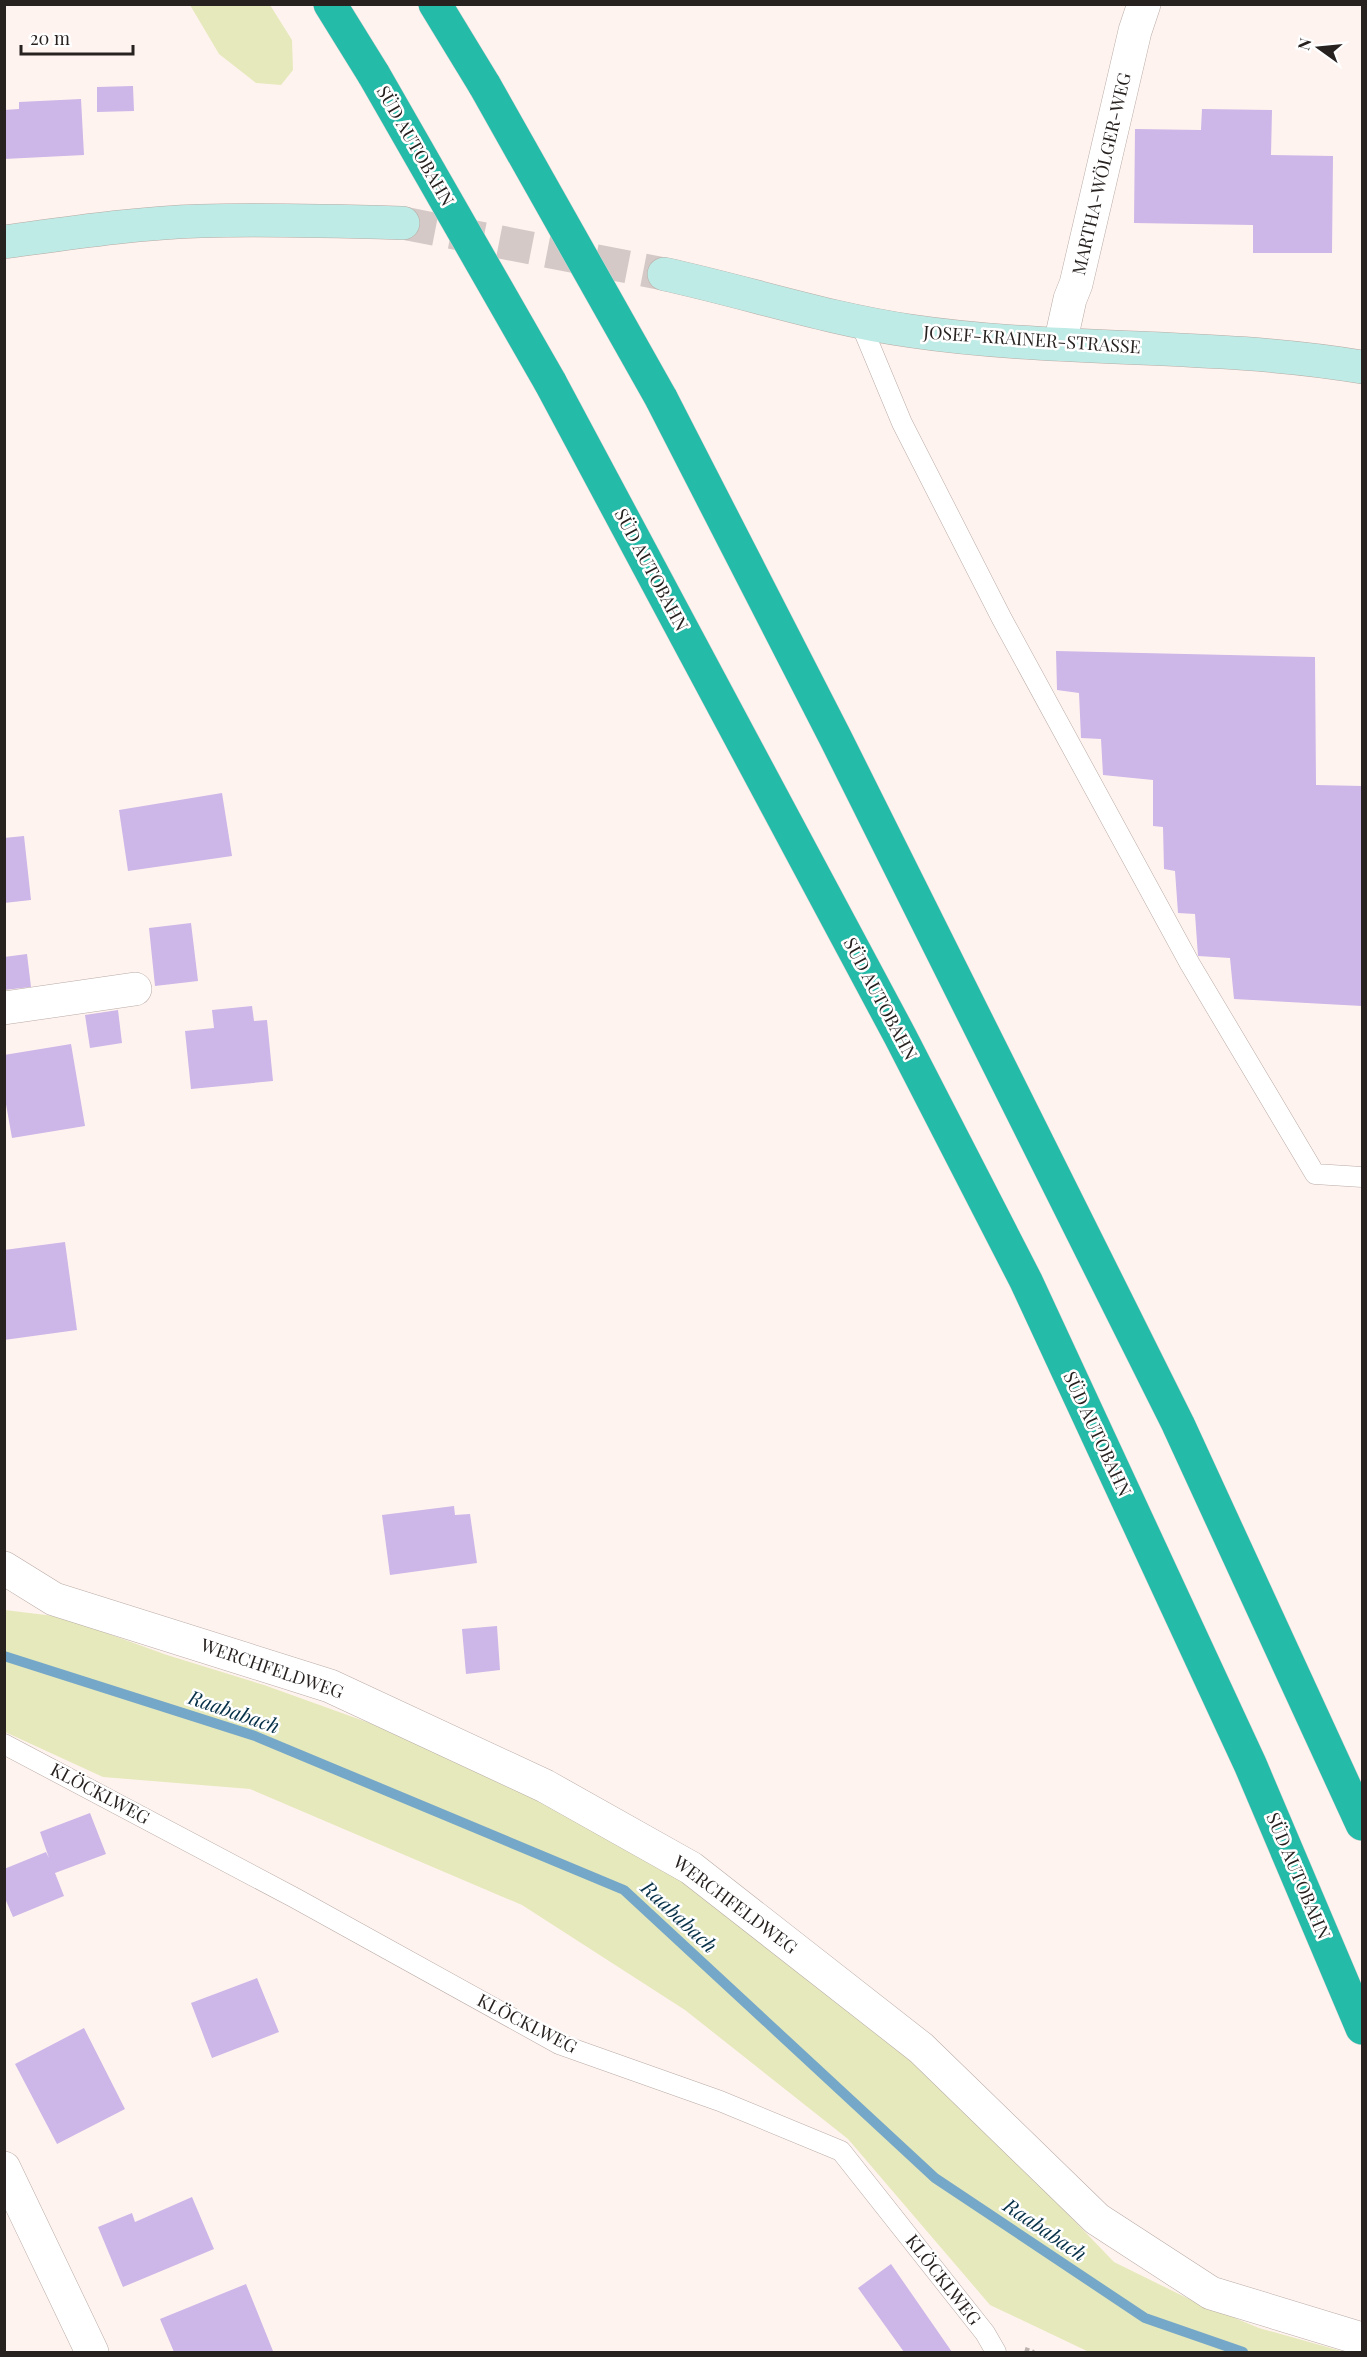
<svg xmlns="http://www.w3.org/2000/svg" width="1367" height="2357" font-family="'Playfair Display',serif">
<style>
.green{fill:#e6e9bc}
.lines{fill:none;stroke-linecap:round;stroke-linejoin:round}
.stream{stroke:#75a7c8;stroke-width:10}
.building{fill:#cdb6e8}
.secondary-tunnel{stroke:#d4c9c6;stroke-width:33;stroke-dasharray:33 16;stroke-linecap:butt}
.service-casing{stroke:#b9aba6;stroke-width:21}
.minor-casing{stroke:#b9aba6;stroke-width:34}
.secondary-casing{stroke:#b9aba6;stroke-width:34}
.motorway-casing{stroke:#d4d3d2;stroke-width:34}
.path{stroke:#bbb1ad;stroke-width:4;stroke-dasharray:4.5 3;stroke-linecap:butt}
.service{stroke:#fff;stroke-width:20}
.minor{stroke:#fff;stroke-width:33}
.secondary{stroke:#beebe5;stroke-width:33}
.motorway{stroke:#25bba9;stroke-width:33}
.motorway-bridge-casing{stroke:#d4d3d2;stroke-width:34;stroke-linecap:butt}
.motorway-bridge{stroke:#25bba9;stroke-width:33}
.labels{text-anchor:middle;stroke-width:5;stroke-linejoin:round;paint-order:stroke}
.street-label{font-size:18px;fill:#272220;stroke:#fff}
.water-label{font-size:20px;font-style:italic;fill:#053047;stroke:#fff}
</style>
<rect width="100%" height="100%" fill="#fff3ef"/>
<path class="green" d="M190,5H270L292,40L293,70L281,85L256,83L219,54Z
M5,1610L62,1617L167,1655L264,1685L403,1735L538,1797L682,1881L927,2068L1114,2262L1189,2299L1259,2328L1345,2352H1089L990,2305L848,2139L685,2010L522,1905L250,1789L103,1777L5,1732Z"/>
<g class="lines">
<path class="stream" d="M4,1656L255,1736L624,1890L935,2178L1145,2318L1243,2352"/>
</g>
<path class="building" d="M133,86L134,111L97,112V87Z
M81,99L84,155L4,159V110L19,109V102Z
M1202,109L1272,110L1271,155L1333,156L1332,253H1253V225L1134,223L1135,129L1201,130Z
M1056,651L1315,657L1316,785L1362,786V1006L1234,999L1230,958L1198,956L1195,914L1178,913L1175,871L1164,869L1163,827L1153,826V780L1103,775L1101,739L1081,738L1079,693L1057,690Z
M222,793L232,856L128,871L119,810Z
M24,836L31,900L4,903V838Z
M191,923L198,981L155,986L149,928Z
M27,954L31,987L4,990V957Z
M252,1006L254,1021L267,1020L273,1081L191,1089L185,1031L214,1028L212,1010Z
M118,1010L122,1043L90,1048L85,1015Z
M71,1044L85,1126L12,1138L4,1093V1055Z
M65,1242L77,1330L4,1340V1250Z
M454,1506L455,1515L470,1514L477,1563L390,1575L382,1515Z
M497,1626L500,1670L466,1674L462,1629Z
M90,1813L106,1854L55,1873L64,1896L13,1917L4,1896V1869L46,1852L49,1858L40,1832Z
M257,1978L279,2032L212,2058L191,2003Z
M84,2028L125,2109L57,2144L15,2064Z
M192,2197L214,2249L123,2287L98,2227L132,2213L135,2222Z
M891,2264L952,2352H904L858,2288Z
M246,2284L273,2351L174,2352L160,2319Z"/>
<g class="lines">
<path class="secondary-tunnel" d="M403,223L664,274"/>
<g class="service-casing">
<path id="service" d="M860,322L902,423L1002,619L1190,964L1315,1174L1362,1177
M4,1744L295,1898L559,2044L720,2101L841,2151L985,2333L996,2352"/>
</g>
<g class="minor-casing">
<path id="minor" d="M1060,344L1070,299L1076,284L1135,31L1144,4
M4,1008L135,989
M4,1568L54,1599L330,1686L545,1786L691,1868L921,2048L1097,2219L1211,2293L1362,2339
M4,2168L92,2352"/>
</g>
<g class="secondary-casing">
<path id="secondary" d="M4,242C70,233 135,223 201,221C268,219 335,221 403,223
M664,274C747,292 827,319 911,331C1060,353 1213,342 1362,367"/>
</g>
<g class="motorway-casing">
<path id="motorway" d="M330,4L374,75
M435,4L485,86
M550,382L900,1036L1026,1281L1250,1764L1362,2028
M661,398L836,739L1178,1424L1362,1824"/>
</g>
<path class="path" d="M1025,2349L1034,2352"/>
<use href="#service" class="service"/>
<use href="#minor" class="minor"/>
<use href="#secondary" class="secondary"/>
<use href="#motorway" class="motorway"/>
<g class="motorway-bridge-casing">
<path id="motorway-bridge" d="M374,75L550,382
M485,86L661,398"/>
</g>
<use href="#motorway-bridge" class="motorway-bridge"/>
</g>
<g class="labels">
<g class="street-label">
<text transform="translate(415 146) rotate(60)" y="6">SÜD AUTOBAHN</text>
<text transform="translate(1102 174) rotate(-77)" y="6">MARTHA-WÖLGER-WEG</text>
<text transform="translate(1032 340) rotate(4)" y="6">JOSEF-KRAINER-STRASSE</text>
<text transform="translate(651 570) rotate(62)" y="6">SÜD AUTOBAHN</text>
<text transform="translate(880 999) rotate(62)" y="6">SÜD AUTOBAHN</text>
<text transform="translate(1097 1434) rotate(65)" y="6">SÜD AUTOBAHN</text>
<text transform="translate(272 1669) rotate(19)" y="6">WERCHFELDWEG</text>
<text transform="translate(100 1794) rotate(28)" y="6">KLÖCKLWEG</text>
<text transform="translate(1298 1876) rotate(67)" y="6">SÜD AUTOBAHN</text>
<text transform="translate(735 1905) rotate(37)" y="6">WERCHFELDWEG</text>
<text transform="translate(527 2024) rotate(27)" y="6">KLÖCKLWEG</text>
<text transform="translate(943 2280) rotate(52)" y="6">KLÖCKLWEG</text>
</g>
<g class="water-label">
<text transform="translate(234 1712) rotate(19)" y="7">Raababach</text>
<text transform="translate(679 1917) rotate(43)" y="7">Raababach</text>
<text transform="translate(1045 2230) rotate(34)" y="7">Raababach</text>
</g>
</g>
<rect width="1367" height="2357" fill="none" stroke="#272220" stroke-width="12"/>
<g transform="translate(1319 48) rotate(285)" stroke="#ffffff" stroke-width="4.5" paint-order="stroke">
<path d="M0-4.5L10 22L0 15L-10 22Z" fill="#272220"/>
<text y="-9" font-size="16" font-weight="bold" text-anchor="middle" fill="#272220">N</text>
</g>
<path d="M21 45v9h112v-9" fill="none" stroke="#272220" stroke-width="3"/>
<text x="30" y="45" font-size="18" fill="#272220" stroke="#ffffff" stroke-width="4.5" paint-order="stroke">20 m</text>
</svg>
